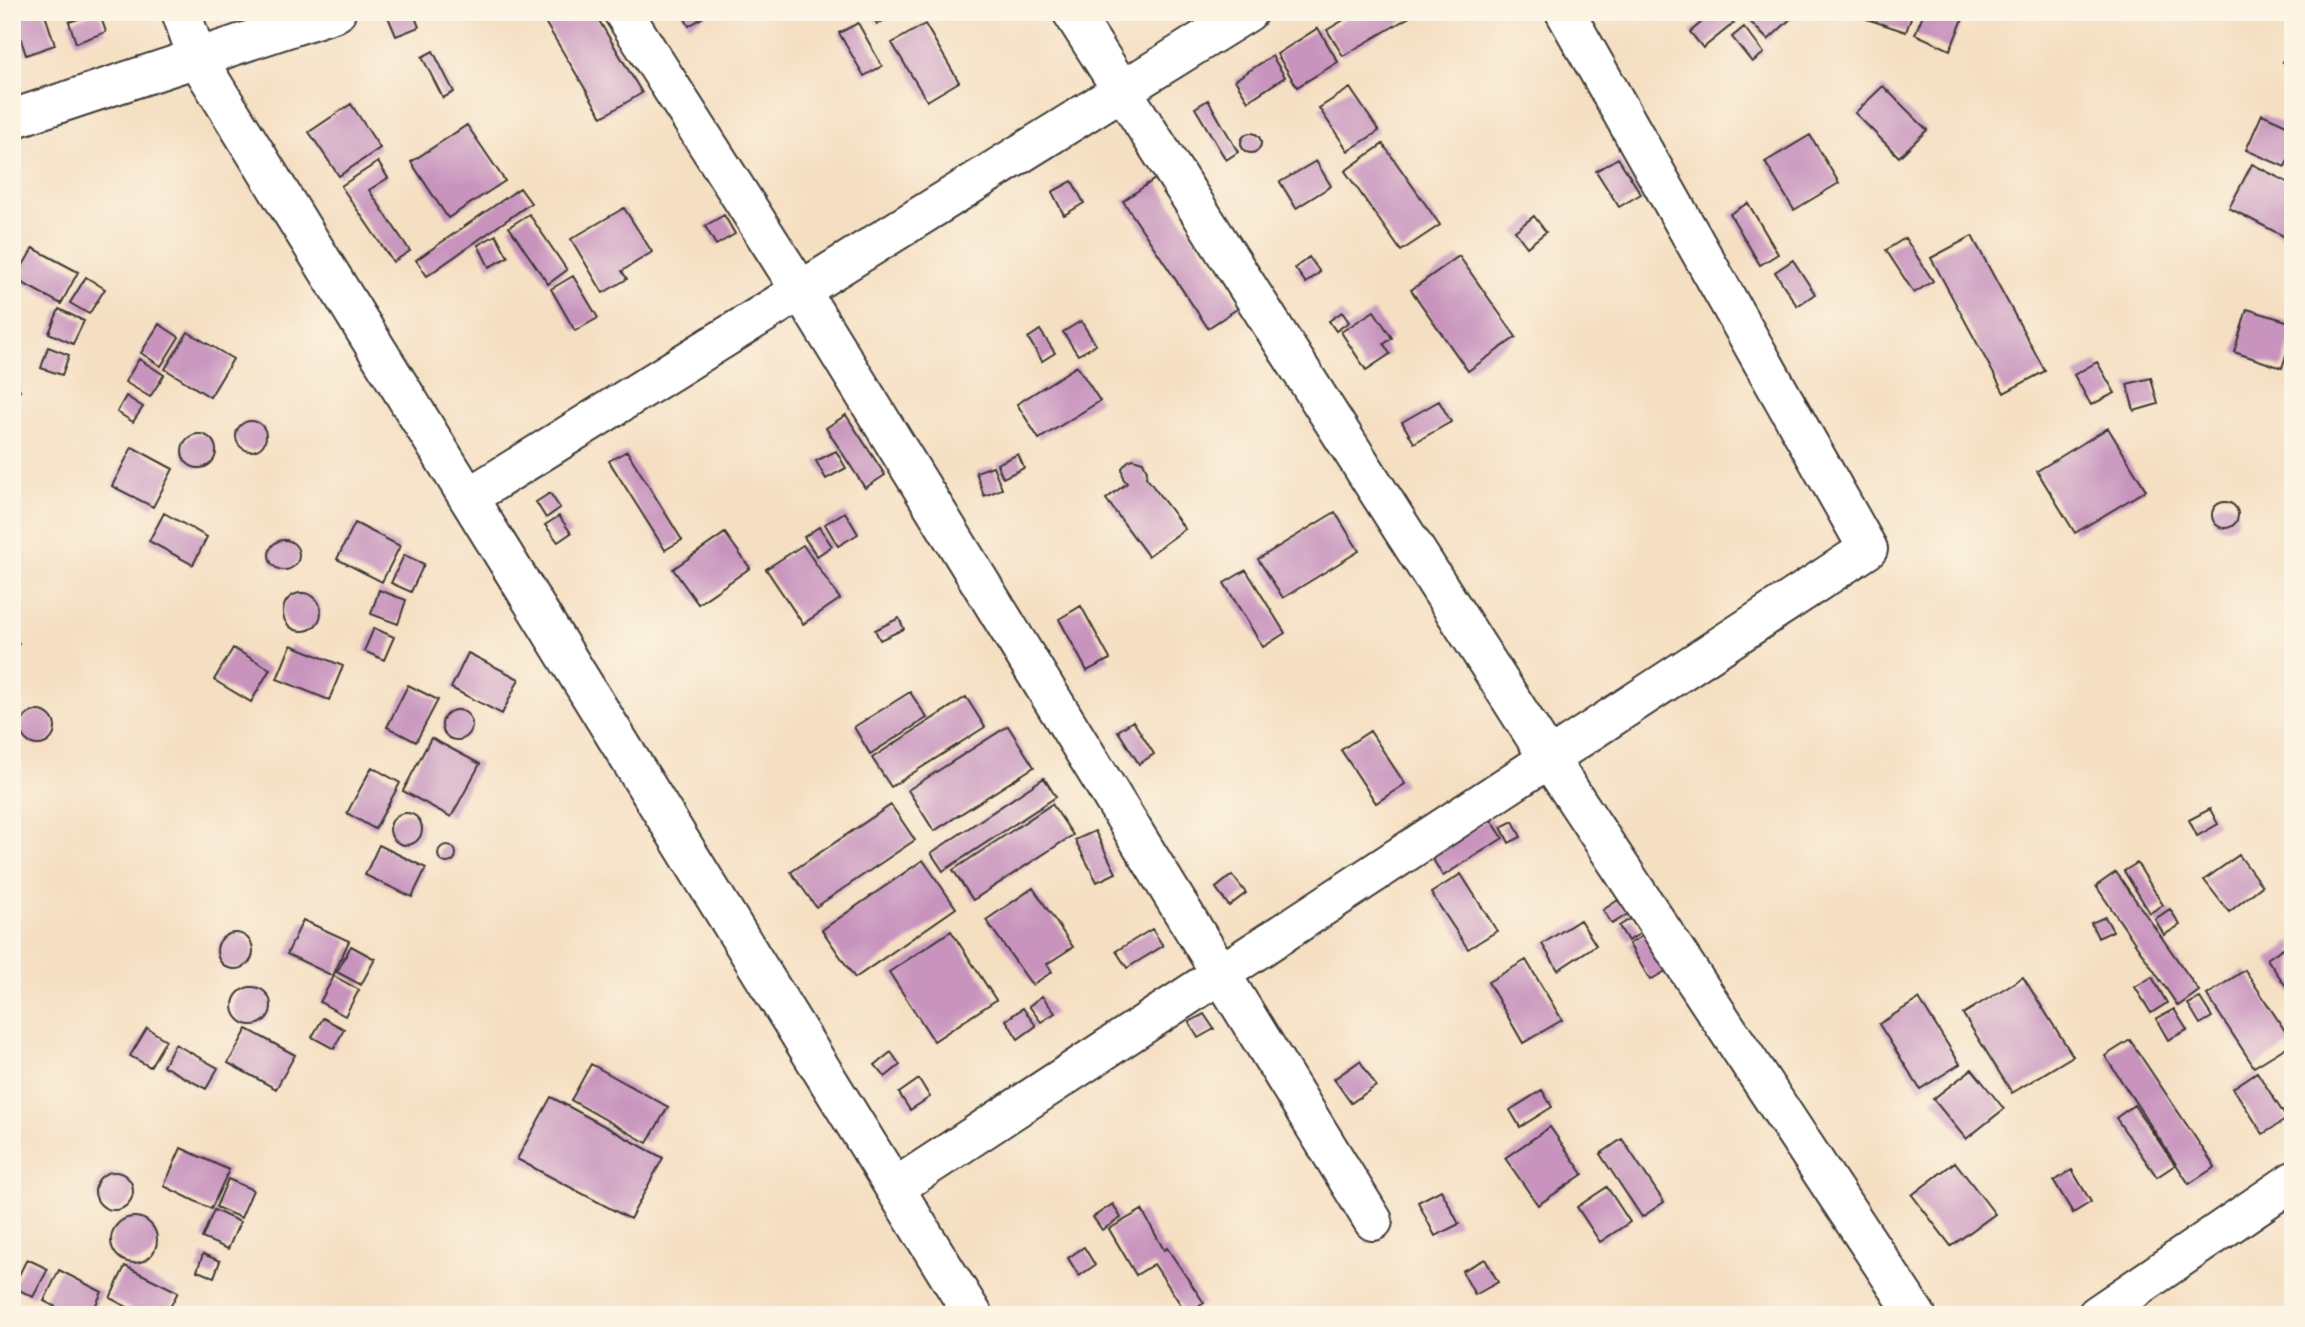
<svg xmlns="http://www.w3.org/2000/svg" width="2305" height="1327" font-family="'IM FELL DW Pica',serif">
<style>
.building{fill:#c894be}
.lines{fill:none;stroke-linecap:round;stroke-linejoin:round}
.minor-casing{stroke:#3d3935;stroke-width:42}
.minor{stroke:#fff;stroke-width:38}
</style>
<rect width="100%" height="100%" fill="#fcf5e5"/>
<filter id="ink" filterUnits="userSpaceOnUse"><feTurbulence type="fractalNoise" baseFrequency=".0143" numOctaves="2"/><feDisplacementMap in="SourceGraphic" scale="14" xChannelSelector="R" yChannelSelector="G"/><feConvolveMatrix kernelMatrix="1 2 1 2 8 2 1 2 1" color-interpolation-filters="sRGB"/></filter>
<filter id="wash" filterUnits="userSpaceOnUse"><feTurbulence type="fractalNoise" baseFrequency=".00686" numOctaves="4" result="noise"/><feDisplacementMap in="SourceGraphic" scale="28" xChannelSelector="R" yChannelSelector="G"/><feGaussianBlur stdDeviation="1.57" result="paint"/><feColorMatrix in="noise" values="0 0 0 0 0 0 0 0 0 0 0 0 0 0 0 0 0 1.4 0 .05"/><feComposite in="paint" operator="in"/></filter>
<g filter="url(#wash)">
<rect width="100%" height="100%" fill="#f5dfc2"/>
<g id="blocks">
<path class="building" d="M12,12H44L55,45L26,55Z
M99,12L106,32L76,43L69,22Z
M386,12H413L419,27L396,36Z
M539,12H594L642,93L602,117Z
M681,12H711L689,26Z
M871,12H900L877,24Z
M1357,12H1418L1343,56L1327,30Z
M1714,12H1725L1734,23L1703,48L1690,32Z
M1741,12H1798L1768,40Z
M1869,12H1913L1906,32L1867,19Z
M1924,12H1966L1950,50L1915,34Z
M858,23L882,66L864,76L839,33Z
M925,24L959,82L927,101L892,43Z
M1744,27L1764,53L1752,62L1732,37Z
M1318,28L1338,62L1297,87L1277,54Z
M2288,45L2293,47V64L2283,62Z
M433,51L454,92L443,98L422,57Z
M1272,56L1285,77L1248,101L1235,80Z
M1883,86L1927,130L1899,157L1855,113Z
M1350,88L1379,131L1348,151L1319,108Z
M1208,100L1238,152L1226,160L1195,108Z
M351,104L380,148L339,176L309,132Z
M2262,114L2293,128V149L2285,167L2246,150Z
M467,125L505,181L448,218L411,162Z
M1241 143a10 10 0 1 1 20 0a10 10 0 1 1-20 0Z
M1810,135L1839,183L1794,210L1765,162Z
M1383,144L1440,225L1401,251L1345,171Z
M1618,158L1641,194L1619,207L1596,171Z
M1316,161L1331,186L1296,208L1280,182Z
M378,162L388,178L369,190L410,251L393,262L341,186Z
M2252,164L2293,185V241L2229,208Z
M1155,179L1240,307L1208,328L1123,201Z
M1072,181L1084,203L1064,215L1052,192Z
M520,188L531,203L427,276L416,260Z
M1748,203L1778,254L1760,265L1730,214Z
M624,208L652,252L622,271L627,279L603,293L571,239Z
M529,214L567,270L548,284L509,227Z
M724,215L735,234L716,245L705,226Z
M1534,216L1546,232L1527,247L1515,231Z
M496,235L508,257L489,267L478,245Z
M1972,236L2045,371L2004,393L1931,258Z
M1905,238L1933,281L1914,293L1886,250Z
M33,248L78,272L61,304L15,279Z
M1459,256L1516,337L1468,371L1411,290Z
M1309,257L1320,272L1306,283L1295,268Z
M1793,260L1815,294L1797,306L1775,272Z
M573,276L598,318L575,331L551,289Z
M86,277L105,289L89,314L70,303Z
M59,309L84,321L73,344L49,333Z
M2247,309L2293,323V333L2282,368L2234,352Z
M1374,311L1392,338L1384,344L1390,354L1366,370L1341,332Z
M1342,312L1349,322L1336,331L1329,321Z
M1081,321L1096,345L1078,355L1063,332Z
M159,324L179,337L161,366L141,353Z
M1040,330L1055,353L1042,361L1028,338Z
M188,332L233,359L210,397L165,369Z
M48,347L69,355L62,375L41,368Z
M139,359L164,375L150,397L125,382Z
M2097,362L2115,393L2091,405L2074,375Z
M1077,366L1100,401L1039,439L1017,404Z
M2151,378L2158,404L2134,411L2127,384Z
M12,386L20,390L12,404Z
M126,396L143,407L133,422L117,412Z
M1439,401L1451,422L1414,443L1402,422Z
M846,415L885,475L865,488L826,428Z
M236 436a15 15 0 1 1 30 0a15 15 0 1 1-30 0Z
M2108,428L2146,490L2075,533L2037,471Z
M182 451a17 17 0 1 1 34 0a17 17 0 1 1-34 0Z
M132,447L173,469L153,507L112,486Z
M627,451L682,540L665,550L609,461Z
M836,451L846,468L826,479L816,461Z
M1018,454L1024,468L1003,478L997,464Z
M1133,459L1143,462L1147,471L1146,477L1185,529L1148,556L1106,499L1127,483L1123,478L1122,468L1128,461Z
M993,466L1002,489L984,496L976,472Z
M550,493L560,508L546,518L536,502Z
M2212 515a13 13 0 1 1 26 0a13 13 0 1 1-26 0Z
M845,512L858,534L838,546L825,524Z
M1335,512L1359,551L1283,598L1258,559Z
M164,513L207,537L193,565L149,541Z
M559,516L571,533L558,542L545,525Z
M355,523L400,546L382,582L337,559Z
M819,527L832,546L817,556L804,537Z
M725,533L750,568L698,604L673,569Z
M269 555a15 15 0 1 1 30 0a15 15 0 1 1-30 0Z
M803,545L840,599L803,624L766,569Z
M404,555L424,564L411,592L391,583Z
M1246,570L1285,633L1263,647L1224,583Z
M379,590L406,600L398,624L371,614Z
M283 612a19 19 0 1 1 38 0a19 19 0 1 1-38 0Z
M1081,606L1110,659L1087,671L1059,619Z
M899,618L904,629L880,640L875,630Z
M374,628L394,637L384,660L364,651Z
M12,640L19,643L12,659Z
M291,645L343,666L329,700L277,679Z
M233,648L270,669L251,702L214,680Z
M468,653L519,679L502,714L451,688Z
M408,685L438,700L416,742L387,727Z
M910,692L927,718L870,754L854,727Z
M966,697L985,727L891,787L872,758Z
M442 725a15 15 0 1 1 30 0a15 15 0 1 1-30 0Z
M21 728a17 17 0 1 1 34 0a17 17 0 1 1-34 0Z
M1133,721L1154,754L1139,764L1118,731Z
M1008,726L1034,767L934,831L908,790Z
M1370,731L1405,784L1376,803L1341,750Z
M431,738L480,764L451,817L403,791Z
M372,767L400,783L375,829L347,813Z
M1044,778L1056,797L943,871L931,853Z
M1052,804L1073,835L973,900L953,870Z
M891,805L915,840L816,907L791,872Z
M2210,809L2218,824L2197,836L2189,820Z
M390 829a16 16 0 1 1 32 0a16 16 0 1 1-32 0Z
M1490,818L1503,838L1443,876L1431,856Z
M1513,821L1521,837L1509,843L1501,827Z
M1095,831L1116,873L1097,882L1075,840Z
M438 854a9 9 0 1 1 18 0a9 9 0 1 1-18 0Z
M379,845L426,868L412,897L365,875Z
M2239,855L2262,886L2229,912L2204,880Z
M923,860L956,908L855,978L822,930Z
M2137,863L2163,905L2150,913L2124,871Z
M2116,872L2199,991L2178,1006L2096,886Z
M1461,874L1497,931L1468,949L1431,893Z
M1232,875L1246,893L1229,906L1216,888Z
M1033,888L1073,947L1047,964L1052,972L1032,985L986,920Z
M1618,900L1628,914L1612,924L1603,910Z
M2170,909L2180,925L2164,935L2155,919Z
M2105,917L2113,931L2098,938L2091,923Z
M1632,918L1641,933L1628,941L1619,926Z
M303,920L349,941L333,976L287,954Z
M1580,920L1596,945L1558,970L1542,944Z
M1152,929L1163,946L1127,968L1116,951Z
M951,931L996,1000L934,1041L889,972Z
M1649,932L1671,968L1650,980L1629,944Z
M217 951a18 18 0 1 1 36 0a18 18 0 1 1-36 0Z
M2293,941V996L2267,959Z
M351,946L375,959L361,985L337,972Z
M1526,960L1562,1020L1523,1043L1488,982Z
M2245,970L2293,1043L2254,1067L2207,995Z
M334,976L359,990L345,1016L320,1002Z
M2023,977L2073,1056L2012,1093L1963,1014Z
M2152,977L2167,1003L2151,1013L2135,987Z
M233 1006a19 19 0 1 1 38 0a19 19 0 1 1-38 0Z
M1042,996L1055,1013L1041,1022L1029,1006Z
M2200,998L2212,1017L2200,1024L2188,1004Z
M1919,999L1960,1064L1920,1089L1879,1024Z
M1023,1008L1036,1026L1018,1039L1006,1020Z
M2174,1009L2187,1030L2168,1040L2156,1019Z
M1204,1014L1214,1029L1198,1038L1189,1022Z
M323,1018L344,1029L334,1049L312,1037Z
M147,1028L166,1040L150,1067L130,1056Z
M247,1029L295,1055L276,1089L228,1063Z
M2130,1040L2215,1167L2189,1184L2105,1056Z
M175,1044L218,1068L206,1089L163,1066Z
M891,1052L900,1065L885,1077L875,1065Z
M1360,1061L1376,1086L1351,1103L1334,1079Z
M591,1064L668,1107L647,1143L571,1100Z
M1972,1069L2004,1109L1966,1139L1933,1099Z
M2257,1072L2287,1119L2263,1134L2233,1088Z
M919,1079L930,1097L910,1110L899,1093Z
M1542,1090L1552,1107L1520,1127L1510,1110Z
M551,1097L663,1158L630,1219L517,1159Z
M2134,1105L2175,1165L2157,1177L2116,1118Z
M1550,1127L1583,1174L1538,1205L1505,1158Z
M1622,1139L1664,1202L1642,1217L1600,1154Z
M181,1148L229,1170L211,1209L164,1186Z
M1955,1162L1995,1214L1951,1246L1912,1195Z
M2072,1170L2091,1202L2073,1213L2054,1181Z
M95 1191a19 19 0 1 1 38 0a19 19 0 1 1-38 0Z
M228,1179L253,1190L241,1218L216,1207Z
M1607,1187L1630,1222L1600,1242L1577,1207Z
M1441,1190L1459,1224L1435,1236L1418,1202Z
M1113,1204L1121,1218L1102,1230L1093,1217Z
M214,1210L240,1222L228,1249L202,1238Z
M1142,1210L1164,1250L1167,1248L1204,1303L1187,1314L1154,1264L1136,1275L1109,1229Z
M111 1240a23 23 0 1 1 46 0a23 23 0 1 1-46 0Z
M1084,1247L1095,1265L1079,1276L1068,1258Z
M203,1254L220,1261L214,1277L197,1271Z
M27,1259L48,1269L33,1297L13,1287Z
M1485,1259L1498,1282L1475,1295L1462,1271Z
M125,1266L178,1292L166,1315H142L110,1298Z
M59,1270L102,1292L91,1315H71L44,1301Z"/>
</g>
</g>
<g filter="url(#ink)">
<use href="#blocks" fill-opacity="0" stroke="#3d3935" stroke-width="2"/>
<g class="lines">
<g class="minor-casing">
<path id="minor" d="M181,12L198,60L973,1315
M623,12L801,291L1373,1221
M1072,12L1549,759L1916,1315
M12,119L336,12
M469,497L1248,12
M896,1187L1868,549L1565,12
M2097,1315L2293,1181"/>
</g>
<use href="#minor" class="minor"/>
</g>
</g>
<rect width="2305" height="1327" fill="none" stroke="#fcf5e5" stroke-width="42"/>
</svg>
